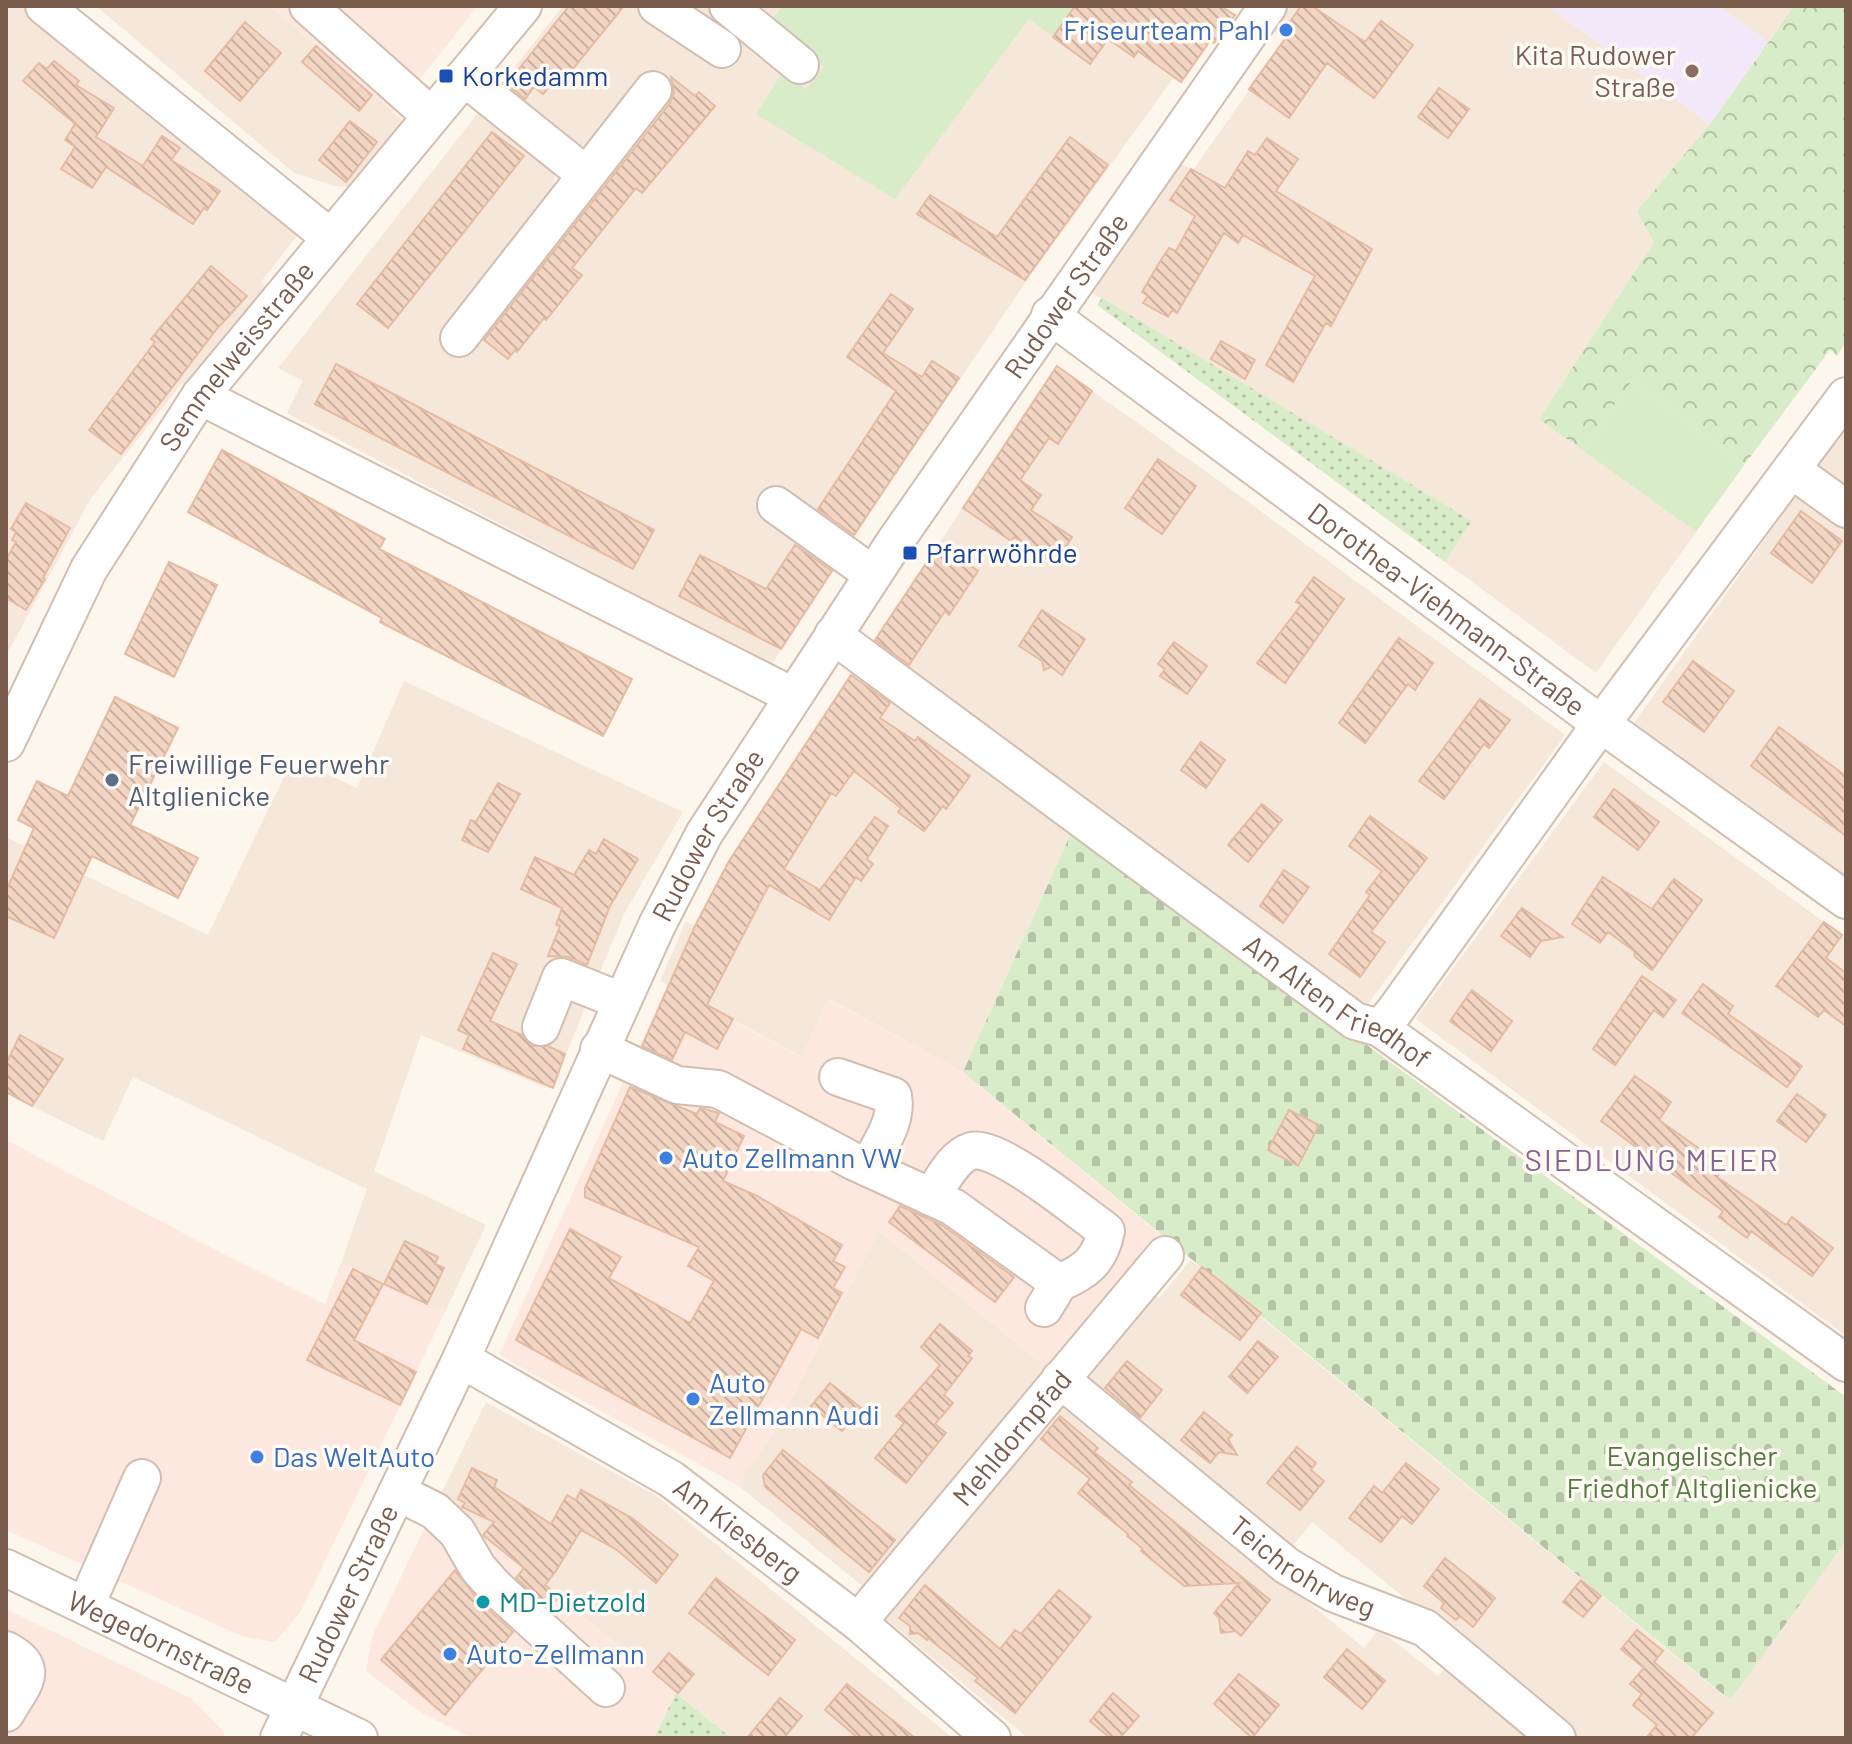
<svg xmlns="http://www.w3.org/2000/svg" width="1852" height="1744" font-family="Barlow,sans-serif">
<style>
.residential{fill:#f5e8da}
.commercial{fill:#fde8e0}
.education{fill:#f3e8fa}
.grass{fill:url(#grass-dots)}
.cemetery{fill:url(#cemetery-stones)}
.park{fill:url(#park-crowns)}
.garden{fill:#d8ecc9}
.building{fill:url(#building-back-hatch);stroke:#e6bba3;stroke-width:2}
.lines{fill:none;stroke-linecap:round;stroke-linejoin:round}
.minor-casing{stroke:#d1beb0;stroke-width:40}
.minor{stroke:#fff;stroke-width:36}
.shop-dot{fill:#3f7fe0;stroke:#fffaf3;stroke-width:3}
.education-dot{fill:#8d6e63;stroke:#fffaf3;stroke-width:3}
.transit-dot{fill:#1a4fb4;stroke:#fffaf3;stroke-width:3}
.service-dot{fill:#5c6f8a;stroke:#fffaf3;stroke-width:3}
.culture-dot{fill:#0f9aa8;stroke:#fffaf3;stroke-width:3}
.labels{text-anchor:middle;stroke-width:7;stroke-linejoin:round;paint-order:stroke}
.shop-label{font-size:28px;fill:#366cbe;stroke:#fffaf3;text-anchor:start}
.education-label{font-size:28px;fill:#785e54;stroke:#fffaf3;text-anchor:end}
.transit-label{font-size:28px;fill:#164399;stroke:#fffaf3;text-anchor:start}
.street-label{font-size:28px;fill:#7a5c4d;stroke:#fffaf3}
.service-label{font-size:28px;fill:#4e5e75;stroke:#fffaf3;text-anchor:start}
.park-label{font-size:28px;fill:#537a41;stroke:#fffaf3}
.culture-label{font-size:28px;fill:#0d838f;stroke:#fffaf3;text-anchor:start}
.neighbourhood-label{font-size:30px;letter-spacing:2px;fill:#846695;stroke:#fffaf3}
</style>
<defs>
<pattern id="grass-dots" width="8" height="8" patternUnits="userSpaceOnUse" patternTransform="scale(2)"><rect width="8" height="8" fill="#d8ecc9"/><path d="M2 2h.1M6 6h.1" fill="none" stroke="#b4c2a5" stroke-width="1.8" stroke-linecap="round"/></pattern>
<pattern id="cemetery-stones" width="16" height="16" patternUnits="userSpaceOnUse" patternTransform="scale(2)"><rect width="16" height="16" fill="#d8ecc9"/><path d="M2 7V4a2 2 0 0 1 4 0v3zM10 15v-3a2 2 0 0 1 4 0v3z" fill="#b4c2a5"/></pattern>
<pattern id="park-crowns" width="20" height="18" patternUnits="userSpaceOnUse" patternTransform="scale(2)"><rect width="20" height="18" fill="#d8ecc9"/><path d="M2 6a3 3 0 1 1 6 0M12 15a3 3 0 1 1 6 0" fill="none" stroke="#b4c2a5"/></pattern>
<pattern id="building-back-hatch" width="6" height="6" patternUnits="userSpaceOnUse" patternTransform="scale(2)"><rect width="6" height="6" fill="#f3d5c3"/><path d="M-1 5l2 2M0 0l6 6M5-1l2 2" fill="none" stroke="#cab0a1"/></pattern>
</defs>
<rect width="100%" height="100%" fill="#fdf6ec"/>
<path class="residential" d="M6,6H21L300,232L261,282L267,287L187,386L182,383L91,498L6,656Z
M96,6H270L409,126L356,187L335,186L294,173Z
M563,6H1227L1226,9L1235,15L1214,43L1203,37L1026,282L892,479L771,665L287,413L303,381L278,368L482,108L552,163L556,194L440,342L456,353L596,144L564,147L495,92Z
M1290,6H1547L1710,124L1637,211L1654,242L1539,419L1696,532L1596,673L1445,562L1472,521L1092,293L1181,164L1193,170L1285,39L1274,31Z
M1719,6H1794L1768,42Z
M1057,366L1225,485L1565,735L1365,1008L1084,802L1086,799L872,644Z
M1846,427V492L1815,470Z
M1797,494L1846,530V888L1629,730Z
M854,670L1073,829L963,1072L829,999L802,1057L660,981L686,921L695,926L729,861Z
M404,681L683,812L624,914L552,1088L545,1085L544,1087L421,1035L374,1171L486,1225L445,1312L341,1263L367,1189L133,1077L103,1141L6,1094V837L208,935L293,758L357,788Z
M1604,762L1846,938V1336L1416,1019Z
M879,1231L1052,1372L870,1592L739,1486L746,1471L771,1437Z
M1191,1260L1729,1700L1846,1541V1738H1575L1312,1522L1286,1554L1076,1381L1149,1291L1159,1298Z
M1060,1399L1364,1648L1379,1629L1438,1676L1449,1663L1540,1738H1028L882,1616Z
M486,1402L658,1497L953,1738H731L439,1498Z"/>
<path class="commercial" d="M270,6H478L393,113Z
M667,986L801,1057L828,999L963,1072L1162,1236L1052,1372L879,1231L771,1437L746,1471L739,1486L499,1355Z
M6,1140L225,1255L325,1304L341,1263L445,1312L301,1611L275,1642L244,1637L6,1530Z
M439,1498L676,1693L654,1738H473L423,1714L366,1671L372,1637Z
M6,1609L192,1699L223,1731L225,1738H6Z"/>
<path class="education" d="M1547,6H1719L1768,42L1710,124Z"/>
<path class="grass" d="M1102,298L1472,521L1445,562L1097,305Z
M676,1693L731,1738H654Z"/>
<path class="cemetery" d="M1073,829L1846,1397V1541L1730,1700L963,1072Z"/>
<path class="park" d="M1794,6H1846V342L1837,356L1830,350L1745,464L1632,381L1582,450L1539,419L1654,242L1637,211L1710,124Z"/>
<path class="garden" d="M783,6H1075L1053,37L1029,19L895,199L756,114L782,73L806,89L824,67L767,25Z
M1632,381L1745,464L1696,532L1582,450Z"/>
<path class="building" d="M569,6H624L564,80L558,76L543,94L534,87L525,99L507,84Z
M1075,6H1220L1235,15L1214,43L1210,41L1181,82L1138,51L1134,57L1108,39L1090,64L1053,37Z
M1301,6H1312L1365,42L1381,21L1413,45L1374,98L1327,63L1289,118L1249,89L1287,36L1283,32Z
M245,22L281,53L240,101L205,71Z
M316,46L372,95L359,111L302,62Z
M54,61L79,81L76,85L114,108L96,137L143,166L162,136L180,148L171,160L220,191L207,210L204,208L193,224L106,167L92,188L61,169L75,147L65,140L75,124L78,126L23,81L39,63L47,69Z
M671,77L695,96L699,92L715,106L642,193L636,188L572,268L582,275L546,320L544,318L517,352L515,350L508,359L484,340L670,103L674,92Z
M1439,88L1469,109L1448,138L1418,117Z
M350,121L377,142L346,182L319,160Z
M492,132L524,156L388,328L357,304Z
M1070,137L1108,165L1025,280L917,214L930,195L997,237Z
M1267,138L1298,159L1276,191L1372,249L1331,326L1326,323L1293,382L1266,365L1315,276L1243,235L1238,243L1224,233L1177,313L1172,310L1168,317L1143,303L1148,296L1142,292L1159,263L1169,248L1176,251L1195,216L1170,200L1191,169L1225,188L1248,151L1255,155Z
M211,266L247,296L216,330L121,454L89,430L155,342L151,339Z
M891,294L913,309L883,353L922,377L932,361L959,378L854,535L818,509L896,391L847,357Z
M1221,341L1255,360L1245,379L1211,359Z
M336,364L654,530L633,569L315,404Z
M1057,366L1092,391L1058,444L1049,438L1020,480L1041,495L1031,510L1072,537L1054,564L1014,537L1011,541L963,508Z
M222,450L385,539L379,549L632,679L603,736L380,622L382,618L188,512Z
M1158,459L1196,486L1162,534L1125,508Z
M26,503L70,528L43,578L45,579L26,610L6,598V560L16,542L12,540L16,532L11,529Z
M1801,511L1842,541L1812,583L1771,553Z
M939,544L978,571L949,615L945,611L909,665L875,640Z
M795,545L832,571L781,649L679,596L700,555L766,589Z
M169,562L217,585L174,677L125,654Z
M1314,577L1344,599L1285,683L1257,663L1301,605L1296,602Z
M1042,610L1085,639L1062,675L1051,667L1044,670L1042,661L1019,646Z
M1399,638L1433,663L1415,690L1408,684L1365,743L1339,723Z
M1174,642L1207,666L1187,694L1160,676L1165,669L1158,664Z
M1693,661L1734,691L1704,732L1663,702Z
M851,675L890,703L880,718L915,741L918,737L970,776L946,809L943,806L924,831L898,812L901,808L854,771L836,796L831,793L784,869L820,890L875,817L888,826L867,859L873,864L861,881L856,877L829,920L769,885L707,1005L733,1019L717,1049L685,1032L672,1060L642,1046L695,926L729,861Z
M115,697L178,728L130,825L198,858L178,898L92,856L54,938L6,916V891L34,828L18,820L37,781L68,796Z
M1480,699L1510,720L1489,748L1484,744L1444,799L1419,781Z
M1779,727L1846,776V836L1751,766Z
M1201,742L1225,760L1206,788L1181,770Z
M498,783L520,794L488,852L462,840L471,820L476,822Z
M1614,789L1659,822L1638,850L1594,817Z
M1262,804L1282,820L1248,862L1228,845Z
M1370,816L1427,858L1371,932L1385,942L1360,977L1329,954L1370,895L1366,892L1382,871L1349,846Z
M604,839L638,859L610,906L587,965L568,957L548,956L560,926L556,925L562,908L521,889L535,857L574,875L589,850L596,854Z
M1284,870L1309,887L1283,923L1260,906Z
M1603,877L1652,909L1674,879L1702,900L1652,970L1635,957L1634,951L1608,932L1600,943L1572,924Z
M1522,908L1563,937L1541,941L1530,957L1501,936Z
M1824,922L1842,935L1826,958L1846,973V1026L1824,1010L1818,1017L1776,986Z
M493,953L517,964L490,1021L522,1035L533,1046H548L565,1054L553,1088L463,1049L469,1035L458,1030Z
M1642,976L1676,1000L1663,1017L1654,1010L1615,1065L1593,1049Z
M1703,984L1733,1006L1728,1014L1802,1066L1787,1087L1682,1013Z
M1472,990L1512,1021L1491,1051L1450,1021Z
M20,1035L63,1059L32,1106L6,1092V1064Z
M1635,1076L1671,1102L1659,1120L1725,1167L1717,1177L1786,1225L1792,1217L1833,1248L1812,1276L1751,1231L1747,1238L1719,1217L1723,1211L1601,1121Z
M630,1087L697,1114L700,1108L719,1113L715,1122L744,1136L723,1181L757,1196L842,1245L833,1261L845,1267L833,1288L842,1293L818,1338L801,1329L730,1458L516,1340L570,1229L621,1257L609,1278L690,1323L714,1281L688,1266L699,1247L585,1197V1188Z
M1797,1094L1826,1115L1806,1142L1777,1121Z
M1289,1110L1319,1125L1298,1166L1268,1150Z
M900,1206L942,1225L1014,1277L995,1302L889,1222Z
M405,1241L438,1257L435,1264L444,1268L427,1304L384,1284Z
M1202,1267L1261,1313L1240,1340L1181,1295Z
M353,1269L383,1284L354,1340L416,1372L400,1405L307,1360Z
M940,1324L972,1351L968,1356L972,1358L944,1395L953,1403L935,1424L946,1433L906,1483L875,1458L904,1423L896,1416L940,1365L921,1347Z
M1258,1341L1278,1357L1247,1393L1229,1377Z
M1127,1361L1162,1390L1140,1418L1105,1388Z
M830,1383L861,1408L842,1431L811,1406Z
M1204,1412L1232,1435L1228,1439L1237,1455L1219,1452L1210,1463L1181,1440Z
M1060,1416L1098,1448L1094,1452L1132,1482L1129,1485L1270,1600L1241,1636L1236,1631L1221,1633L1219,1618L1214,1613L1239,1583L1184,1586L1141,1551L1142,1548L1127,1536L1128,1534L1078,1493L1090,1479L1041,1439Z
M1297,1447L1316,1463L1311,1470L1324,1481L1300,1510L1267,1483Z
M783,1450L895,1540L869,1572L765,1487L763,1475Z
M1406,1463L1439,1489L1412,1524L1402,1516L1381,1542L1349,1518L1374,1486L1382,1493Z
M472,1468L497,1480L494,1487L551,1524L567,1495L576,1500L581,1490L632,1518L678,1555L656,1583L617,1550L581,1530L556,1571L545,1585L559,1597L549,1608L516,1578L524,1568L483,1535L494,1522L462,1507L465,1503L458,1499Z
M1445,1558L1495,1598L1473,1627L1460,1616L1456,1620L1441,1608L1444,1603L1424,1586Z
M455,1570L479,1601L513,1632L445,1715L381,1660Z
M716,1578L795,1640L768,1675L689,1613Z
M1581,1580L1601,1596L1583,1617L1563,1602Z
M925,1585L1000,1649L1015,1630L1021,1634L1059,1590L1091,1617L1015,1713L975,1681L978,1678L928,1638L927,1640L918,1633L910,1634V1626L899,1618Z
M1637,1630L1663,1651L1654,1662L1713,1713L1691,1738H1646L1657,1725L1633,1705L1642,1694L1630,1684L1644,1668L1621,1649Z
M1347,1649L1385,1681L1362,1709L1324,1677Z
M669,1653L694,1674L678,1693L653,1672Z
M1239,1674L1279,1705L1252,1738L1214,1704Z
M847,1684L915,1738H858L825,1710Z
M1113,1693L1139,1716L1120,1738H1110L1090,1721Z
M780,1698L802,1716L784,1738H747Z"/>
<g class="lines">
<g class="minor-casing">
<g id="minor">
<path d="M44,6L331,238"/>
<path d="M308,6L430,115"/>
<path d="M657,6L722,49"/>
<path d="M728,6L800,65"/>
<path d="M464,77L585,174"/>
<path id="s1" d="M1050,315L1586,713L1846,900"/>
<path d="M459,338L653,90"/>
<path d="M200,396L793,696"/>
<path d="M1792,470L1846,509"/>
<path d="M776,505L872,574"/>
<path id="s2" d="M833,635L1355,1021L1380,1028L1846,1363"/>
<path id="s3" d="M6,743L89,569L200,396L523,6"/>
<path d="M541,1027L561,977L621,1001"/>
<path d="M1380,1028L1394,1012L1587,743L1846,396"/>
<path d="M599,1049L677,1085L718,1089L855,1162L953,1207L1059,1283L1044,1308"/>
<path d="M838,1077L893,1096C898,1122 879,1145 868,1168"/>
<path d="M931,1197C942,1181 953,1157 971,1151C997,1143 1082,1214 1106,1231C1100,1261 1085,1272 1059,1283"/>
<path id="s4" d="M461,1359L671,1479L858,1622L992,1738"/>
<path id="s5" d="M1060,1379L1287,1566L1333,1593L1425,1628L1557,1738"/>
<path d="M397,1492L435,1511L457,1532L478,1568L495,1587L606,1688"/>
<path id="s6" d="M6,1568L359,1738"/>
<path d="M86,1605L142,1478"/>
<path id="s7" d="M858,1622L1165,1255"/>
<path d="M6,1650C43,1669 21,1685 6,1713"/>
<path id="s8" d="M279,1738L461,1359L657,925L704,834L894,543L1268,6"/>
</g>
</g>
<use href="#minor" class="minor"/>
</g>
<g class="shop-dot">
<circle cx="1286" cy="30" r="8"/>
<circle cx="666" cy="1158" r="8"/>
<circle cx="693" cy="1399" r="8"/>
<circle cx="257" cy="1457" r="8"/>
<circle cx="450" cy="1654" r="8"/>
</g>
<circle class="education-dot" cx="1692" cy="71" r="8"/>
<g class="transit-dot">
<rect x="438" y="68" width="16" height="16" rx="4"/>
<rect x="902" y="545" width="16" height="16" rx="4"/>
</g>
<circle class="service-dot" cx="112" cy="780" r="8"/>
<circle class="culture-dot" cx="483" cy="1602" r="8"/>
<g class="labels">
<g class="shop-label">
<text x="1270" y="40" text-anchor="end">Friseurteam Pahl</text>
<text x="682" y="1168">Auto Zellmann VW</text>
<text x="709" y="1393">Auto<tspan x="709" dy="32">Zellmann Audi</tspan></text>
<text x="273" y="1467">Das WeltAuto</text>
<text x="466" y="1664">Auto-Zellmann</text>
</g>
<g class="education-label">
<text x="1676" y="65">Kita Rudower<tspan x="1676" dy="32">Straße</tspan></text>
</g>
<g class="transit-label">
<text x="462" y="86">Korkedamm</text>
<text x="926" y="563">Pfarrwöhrde</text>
</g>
<g class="street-label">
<text dy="10" stroke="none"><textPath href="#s8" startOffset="1648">Rudower Straße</textPath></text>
<text dy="10" stroke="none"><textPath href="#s3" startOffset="452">Semmelweisstraße</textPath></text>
<text dy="10" stroke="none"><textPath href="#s1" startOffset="494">Dorothea-Viehmann-Straße</textPath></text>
<text dy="10" stroke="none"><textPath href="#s8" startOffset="1000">Rudower Straße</textPath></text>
<text dy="10" stroke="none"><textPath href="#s2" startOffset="624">Am Alten Friedhof</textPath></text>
<text dy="10" stroke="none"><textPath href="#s7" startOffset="240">Mehldornpfad</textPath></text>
<text dy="10" stroke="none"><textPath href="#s4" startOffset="326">Am Kiesberg</textPath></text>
<text dy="10" stroke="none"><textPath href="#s5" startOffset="308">Teichrohrweg</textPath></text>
<text dy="10" stroke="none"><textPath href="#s8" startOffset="160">Rudower Straße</textPath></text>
<text dy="10" stroke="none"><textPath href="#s6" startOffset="172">Wegedornstraße</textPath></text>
</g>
<g class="service-label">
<text x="128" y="774">Freiwillige Feuerwehr<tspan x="128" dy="32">Altglienicke</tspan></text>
</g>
<g class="park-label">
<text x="1692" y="1466">Evangelischer<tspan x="1692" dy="32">Friedhof Altglienicke</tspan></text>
</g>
<g class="culture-label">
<text x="499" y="1612">MD-Dietzold</text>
</g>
<g class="neighbourhood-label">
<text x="1652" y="1171">SIEDLUNG MEIER</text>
</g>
</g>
<rect width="1852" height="1744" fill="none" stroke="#7a5c4d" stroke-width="16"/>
</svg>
